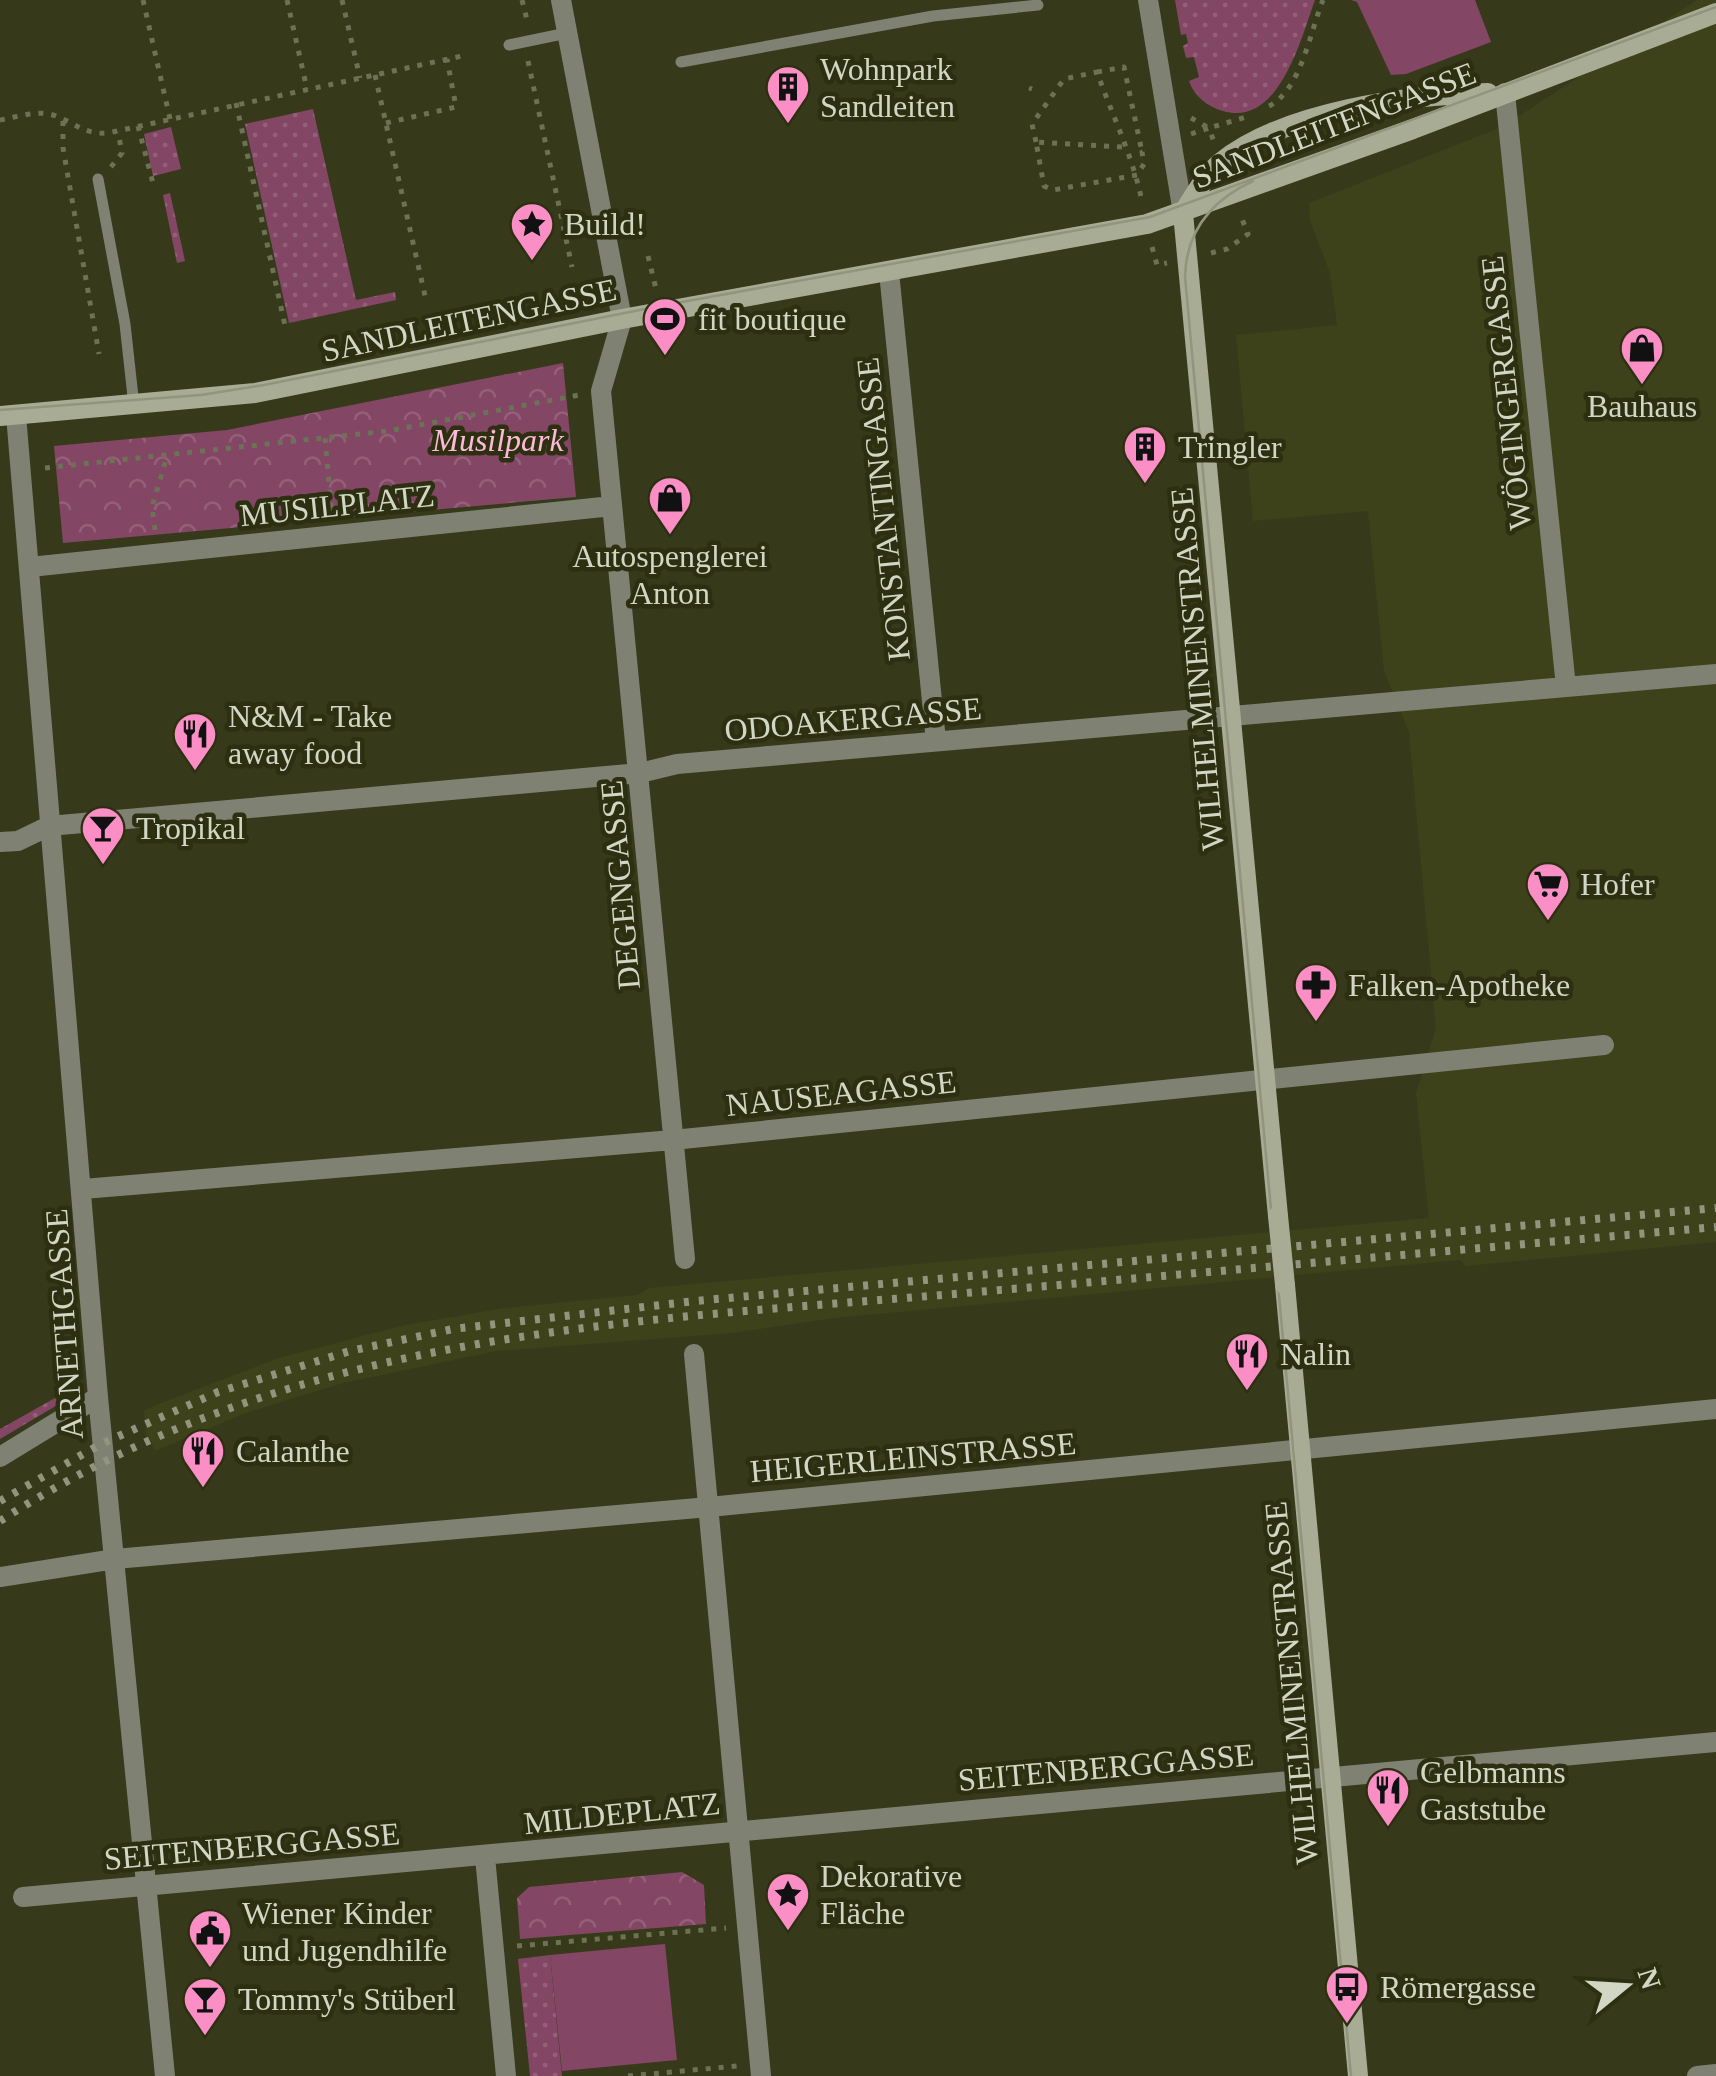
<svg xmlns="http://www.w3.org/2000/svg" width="1716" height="2076" font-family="Georgia,serif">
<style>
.built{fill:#3d421b}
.grass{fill:url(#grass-dots)}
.park{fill:url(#park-crowns)}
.pitch{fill:#844665}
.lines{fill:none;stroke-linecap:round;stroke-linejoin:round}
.path{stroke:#6d7156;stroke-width:5;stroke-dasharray:5 8;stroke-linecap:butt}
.lane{stroke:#7f8273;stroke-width:11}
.street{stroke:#7f8273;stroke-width:20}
.secondary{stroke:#a8ac94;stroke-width:20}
.tram{stroke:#91957d;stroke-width:2.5}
.rail{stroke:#91957d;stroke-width:8;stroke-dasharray:5 10;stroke-linecap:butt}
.secondary-bridge{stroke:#a8ac94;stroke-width:20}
.labels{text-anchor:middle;stroke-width:9;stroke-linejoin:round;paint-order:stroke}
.poi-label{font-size:32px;fill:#d2d6c4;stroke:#2c3011;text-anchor:start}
.street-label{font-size:32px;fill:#d2d6c4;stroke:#2c3011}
.park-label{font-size:32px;font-style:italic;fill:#fdb9d8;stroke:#2c3011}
</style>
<defs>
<pattern id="grass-dots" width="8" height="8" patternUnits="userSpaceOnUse" patternTransform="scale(2.5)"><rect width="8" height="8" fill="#844665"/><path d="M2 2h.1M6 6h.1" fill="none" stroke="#946079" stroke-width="1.8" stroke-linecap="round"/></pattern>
<pattern id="park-crowns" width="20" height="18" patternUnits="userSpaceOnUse" patternTransform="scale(2.5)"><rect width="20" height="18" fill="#844665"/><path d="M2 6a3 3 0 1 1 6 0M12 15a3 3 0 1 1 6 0" fill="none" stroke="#946079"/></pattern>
</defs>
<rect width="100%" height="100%" fill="#363a1b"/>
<path class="built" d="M1697,0H1716V1242L1466,1266L1460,1260L834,1318L732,1333L497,1351L343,1383L246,1413L155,1451L146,1433L144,1411L156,1405L279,1358L405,1325L505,1308L638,1295L649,1288L1429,1218L1416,1093L1436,1028L1431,973L1409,732L1384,671L1368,511L1253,521L1236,335L1337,325L1330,273L1310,220L1309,203L1502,127Z"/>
<path class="grass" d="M1175,0H1315C1301,38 1279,128 1223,111C1208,107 1194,96 1189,81L1199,77L1194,57L1186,58L1183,46L1188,43L1186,34L1181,35Z
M313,109L356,300L395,292L396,300L289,323L245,124Z
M171,127L181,169L153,176L144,134Z
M170,193L185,261L177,263L163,195Z
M55,1398L59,1404L0,1439V1429Z
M550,1955L562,2076H530L518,1959Z"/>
<path class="park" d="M563,363L576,497L63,543L54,446L227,430Z
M682,1872L704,1885L706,1924L520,1939L517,1898L529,1887Z"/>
<path class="pitch" d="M1351,0H1475L1491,42L1406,74L1391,75L1357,2Z
M665,1944L677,2060L562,2071L550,1955Z"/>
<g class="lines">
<path class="path" d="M143,0L170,119
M287,0L307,89
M342,0L360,78
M522,0L528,24
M528,61L572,267
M1097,72L1124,67L1142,152
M375,75L426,300
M1029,88L1032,89
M236,103L286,330
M1269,106C1301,90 1310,32 1323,0
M1191,118L1209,128L1246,117
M0,120C18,117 38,109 56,116C76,124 86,135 108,133L462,56
M63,121V148L99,354
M386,123L456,107L447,59
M138,126L154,187
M1191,134L1209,128L1214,142
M1036,142L1032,124L1064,79L1097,72C1112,115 1134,159 1142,202
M1122,147L1036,142L1044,186L1053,190L1137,175L1144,164L1142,152L1148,150
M111,167L122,153L118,132
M1152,247L1157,265L1167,263
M1211,253L1227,249L1248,234L1240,214
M648,256L656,289
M325,438L332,515
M45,468L388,431L579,395
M155,530L152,507L167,456
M517,1946L726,1928
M628,2076L737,2066"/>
<path class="lane" d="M509,45L567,33
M681,62L933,16L1038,5
M98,179L125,324L134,406"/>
<path class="street" d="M561,0L622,319L601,391L685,1259
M1148,0L1183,213
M1505,93L1566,687
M889,272L936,741
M16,415L98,1397L165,2076
M30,567L612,506
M0,842L18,841L49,826L640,773L677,764L1716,674
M83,1189L673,1140L1604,1045
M694,1354L761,2076
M0,1457L98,1397
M0,1577L115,1559L709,1507L1716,1409
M485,1857L506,2076
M23,1897L1716,1742
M1697,2076L1716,2074"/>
<path class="secondary" d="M1183,213L1278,1216
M1183,213C1194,196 1204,177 1220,163C1284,111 1408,95 1488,93
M0,416L255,393L622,319L1147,224L1413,129L1716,13
M1285,1285L1358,2076"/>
<path class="tram" d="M1253,181C1212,200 1186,230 1185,277L1351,2076
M0,410L201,395L264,385L660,306L1150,217L1716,7"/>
<path class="rail" d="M0,1501L101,1444L218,1392L350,1351L453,1329L695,1301L1716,1208
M0,1521C302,1327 632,1322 977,1292C1223,1271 1470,1249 1716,1227"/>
<path class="secondary-bridge" d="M1278,1216L1285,1285"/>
</g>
<defs>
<g id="building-pin" transform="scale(2.25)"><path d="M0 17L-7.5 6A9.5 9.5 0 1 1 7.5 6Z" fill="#fb8fc5" stroke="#2c3011"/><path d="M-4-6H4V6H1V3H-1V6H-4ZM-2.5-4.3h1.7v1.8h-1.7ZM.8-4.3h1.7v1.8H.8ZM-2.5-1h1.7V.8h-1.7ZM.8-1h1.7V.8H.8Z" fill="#111"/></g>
<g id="sight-pin" transform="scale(2.25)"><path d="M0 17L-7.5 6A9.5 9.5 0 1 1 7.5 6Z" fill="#fb8fc5" stroke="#2c3011"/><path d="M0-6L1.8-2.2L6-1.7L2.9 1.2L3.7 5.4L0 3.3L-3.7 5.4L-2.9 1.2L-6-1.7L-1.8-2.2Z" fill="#111"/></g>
<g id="stadium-pin" transform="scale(2.25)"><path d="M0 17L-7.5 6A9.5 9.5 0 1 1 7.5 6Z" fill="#fb8fc5" stroke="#2c3011"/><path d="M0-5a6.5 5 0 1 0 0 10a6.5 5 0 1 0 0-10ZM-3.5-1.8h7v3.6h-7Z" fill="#111"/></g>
<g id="shop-pin" transform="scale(2.25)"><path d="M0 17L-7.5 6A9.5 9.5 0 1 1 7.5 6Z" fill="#fb8fc5" stroke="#2c3011"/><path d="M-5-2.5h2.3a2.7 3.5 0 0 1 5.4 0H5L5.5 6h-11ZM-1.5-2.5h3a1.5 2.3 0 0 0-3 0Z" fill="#111"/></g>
<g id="restaurant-pin" transform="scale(2.25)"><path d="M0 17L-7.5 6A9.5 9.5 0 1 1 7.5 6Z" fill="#fb8fc5" stroke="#2c3011"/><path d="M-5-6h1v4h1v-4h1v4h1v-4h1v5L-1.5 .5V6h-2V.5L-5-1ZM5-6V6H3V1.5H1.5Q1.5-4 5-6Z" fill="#111"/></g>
<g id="bar-pin" transform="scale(2.25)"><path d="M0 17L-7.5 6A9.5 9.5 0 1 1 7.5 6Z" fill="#fb8fc5" stroke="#2c3011"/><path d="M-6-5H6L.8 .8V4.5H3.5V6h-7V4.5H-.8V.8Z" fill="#111"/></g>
<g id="supermarket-pin" transform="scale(2.25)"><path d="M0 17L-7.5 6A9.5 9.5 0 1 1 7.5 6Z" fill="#fb8fc5" stroke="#2c3011"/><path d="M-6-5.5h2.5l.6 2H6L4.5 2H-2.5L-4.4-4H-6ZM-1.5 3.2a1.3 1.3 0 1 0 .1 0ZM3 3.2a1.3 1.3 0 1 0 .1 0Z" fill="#111"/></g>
<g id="pharmacy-pin" transform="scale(2.25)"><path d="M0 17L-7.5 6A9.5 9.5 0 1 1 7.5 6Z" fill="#fb8fc5" stroke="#2c3011"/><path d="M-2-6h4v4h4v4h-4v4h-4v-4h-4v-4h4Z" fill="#111"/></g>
<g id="civic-pin" transform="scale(2.25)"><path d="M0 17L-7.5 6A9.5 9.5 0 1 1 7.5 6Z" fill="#fb8fc5" stroke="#2c3011"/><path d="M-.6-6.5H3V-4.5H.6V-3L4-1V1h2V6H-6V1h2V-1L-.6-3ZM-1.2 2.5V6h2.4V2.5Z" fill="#111"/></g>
<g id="bus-pin" transform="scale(2.25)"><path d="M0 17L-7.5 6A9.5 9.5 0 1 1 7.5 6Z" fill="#fb8fc5" stroke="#2c3011"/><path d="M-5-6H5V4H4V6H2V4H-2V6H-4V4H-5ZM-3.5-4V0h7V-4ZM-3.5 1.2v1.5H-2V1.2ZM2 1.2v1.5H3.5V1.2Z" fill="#111"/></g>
</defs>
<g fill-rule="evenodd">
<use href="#building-pin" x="788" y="87"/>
<use href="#sight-pin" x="532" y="224"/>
<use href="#stadium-pin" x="665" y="319"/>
<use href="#shop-pin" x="1642" y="348"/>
<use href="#building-pin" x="1145" y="447"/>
<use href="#shop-pin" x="670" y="498"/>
<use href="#restaurant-pin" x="195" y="734"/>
<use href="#bar-pin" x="103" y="828"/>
<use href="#supermarket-pin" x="1548" y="884"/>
<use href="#pharmacy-pin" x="1316" y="985"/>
<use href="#restaurant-pin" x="1247" y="1354"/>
<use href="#restaurant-pin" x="203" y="1451"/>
<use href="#restaurant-pin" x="1388" y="1790"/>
<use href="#sight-pin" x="788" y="1894"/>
<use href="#civic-pin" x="210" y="1931"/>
<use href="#bus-pin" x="1347" y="1987"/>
<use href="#bar-pin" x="205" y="1999"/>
</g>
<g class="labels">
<g class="poi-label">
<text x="820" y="80">Wohnpark<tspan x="820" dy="37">Sandleiten</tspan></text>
<text x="564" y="235">Build!</text>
<text x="698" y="330">fit boutique</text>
<text x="1642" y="417" text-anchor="middle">Bauhaus</text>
<text x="1178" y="458">Tringler</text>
<text x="670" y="567" text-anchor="middle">Autospenglerei<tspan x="670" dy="37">Anton</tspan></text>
<text x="228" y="727">N&amp;M - Take<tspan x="228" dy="37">away food</tspan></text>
<text x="136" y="839">Tropikal</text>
<text x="1580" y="895">Hofer</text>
<text x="1348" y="996">Falken-Apotheke</text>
<text x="1280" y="1365">Nalin</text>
<text x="236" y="1462">Calanthe</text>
<text x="1420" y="1783">Gelbmanns<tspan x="1420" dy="37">Gaststube</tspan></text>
<text x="820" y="1887">Dekorative<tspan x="820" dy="37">Fläche</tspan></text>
<text x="242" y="1924">Wiener Kinder<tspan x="242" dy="37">und Jugendhilfe</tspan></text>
<text x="1380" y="1998">Römergasse</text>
<text x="238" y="2010">Tommy's Stüberl</text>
</g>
<g class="street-label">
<text transform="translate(1334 125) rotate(-21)" y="11">SANDLEITENGASSE</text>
<text transform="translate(469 320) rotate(-12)" y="11">SANDLEITENGASSE</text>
<text transform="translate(1506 393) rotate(-96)" y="11">WÖGINGERGASSE</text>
<text transform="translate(337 505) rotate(-6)" y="11">MUSILPLATZ</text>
<text transform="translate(883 509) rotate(-96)" y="11">KONSTANTINGASSE</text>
<text transform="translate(1197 669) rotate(-95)" y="11">WILHELMINENSTRASSE</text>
<text transform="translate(853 719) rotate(-5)" y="11">ODOAKERGASSE</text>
<text transform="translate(620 885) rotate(-95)" y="11">DEGENGASSE</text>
<text transform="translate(841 1093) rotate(-6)" y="11">NAUSEAGASSE</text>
<text transform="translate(64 1324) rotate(-94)" y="11">ARNETHGASSE</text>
<text transform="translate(913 1457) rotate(-5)" y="11">HEIGERLEINSTRASSE</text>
<text transform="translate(1291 1683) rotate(-95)" y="11">WILHELMINENSTRASSE</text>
<text transform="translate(1106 1767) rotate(-5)" y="11">SEITENBERGGASSE</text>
<text transform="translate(622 1813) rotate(-6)" y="11">MILDEPLATZ</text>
<text transform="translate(252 1846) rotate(-5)" y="11">SEITENBERGGASSE</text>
</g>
<g class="park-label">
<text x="498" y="451">Musilpark</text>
</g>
</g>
<g transform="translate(1626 1986) rotate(72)" stroke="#2c3011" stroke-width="8" paint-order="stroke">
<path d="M0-8L18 38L0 25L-18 38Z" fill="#d2d6c4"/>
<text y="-15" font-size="28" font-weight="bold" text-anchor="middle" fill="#d2d6c4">N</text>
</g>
</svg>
